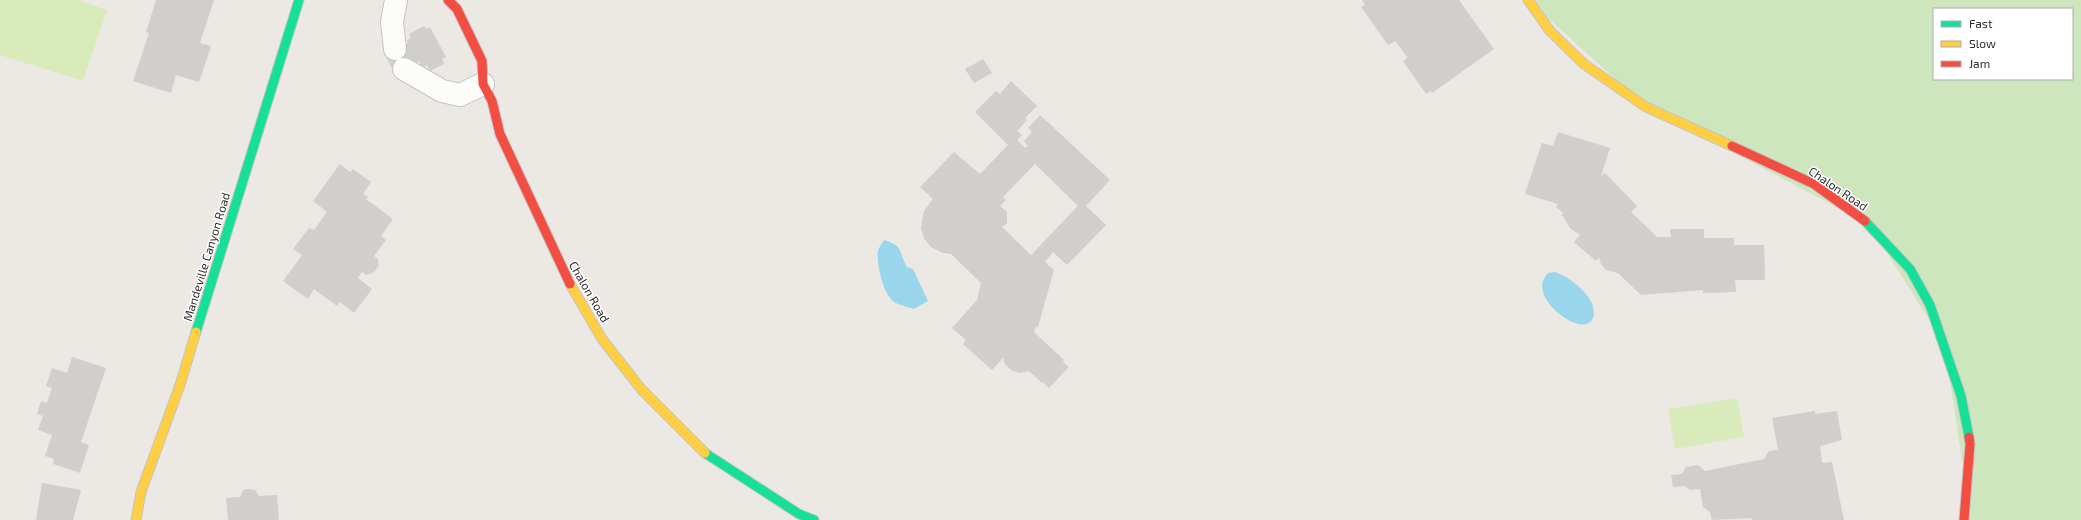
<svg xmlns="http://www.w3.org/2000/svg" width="2081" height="520" font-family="'Exo 2',sans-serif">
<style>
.green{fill:#cee6be;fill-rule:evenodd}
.pitch{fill:#d9eabb}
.water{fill:#99d6ec}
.building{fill:#d1cecb;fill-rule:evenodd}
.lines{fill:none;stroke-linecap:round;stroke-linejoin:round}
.street-casing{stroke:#c5c4c5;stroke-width:24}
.fast-casing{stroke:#c5c4c5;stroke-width:11}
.slow-casing{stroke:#c5c4c5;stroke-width:11}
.jam-casing{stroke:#c5c4c5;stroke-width:11}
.street{stroke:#fcfcfb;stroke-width:22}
.fast{stroke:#16e098;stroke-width:9}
.slow{stroke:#ffcf43;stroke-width:9}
.jam{stroke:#f24e42;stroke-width:9}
.labels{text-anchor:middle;stroke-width:3;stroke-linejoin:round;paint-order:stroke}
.street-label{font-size:12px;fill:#2e2e2e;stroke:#fff}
</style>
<rect width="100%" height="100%" fill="#ece8e4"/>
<path class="green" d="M1528,0H2081V520H1964L1967,495L1945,345L1869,224L1646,107ZM1934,9H2072V79H1934Z"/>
<path class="pitch" d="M0,0H77L107,10L83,81L0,55Z
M1737,398L1744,437L1675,449L1668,409Z"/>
<path class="water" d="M884,240C904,246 898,251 907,267L913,269L928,301L914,309C908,307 898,305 893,301C883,293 876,263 878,251C879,247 882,243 884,240Z
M1555,272C1569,277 1581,287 1589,298C1598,311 1595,330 1575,323C1558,317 1530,291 1548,273Z"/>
<path class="building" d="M156,0H214L200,43L211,46L199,82L176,75L171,93L133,81L149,33L146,32Z
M1362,0H1459L1494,49L1432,93L1431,91L1426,94L1403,61L1408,58L1395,41L1388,45L1361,7L1365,5Z
M424,26L426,29L430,27L446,57L442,59L444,64L430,71L427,65L422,68L419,61L395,74L385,55L408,43L407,40L411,38L409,34Z
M983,59L992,73L974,83L965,69Z
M1011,81L1037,106L1025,118L1027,120L1017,131L1022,135L1017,140L1025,148L1028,146L1024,141L1032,132L1028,128L1040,115L1110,180L1086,206L1106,225L1067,265L1053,252L1045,262L1054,270L1038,327H1036L1034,332L1064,360L1063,362L1069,367L1049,388L1043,382L1042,383L1029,371L1020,373L1011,370L1005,364L1003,358L992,370L963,344L966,340L952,328L977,300L981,283L951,254L943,253L931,247L924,238L921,228L924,211L933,199L920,187L954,152L980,174L1008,145L975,112L996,91L1000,94ZM1035,164L1078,206L1031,255L1002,227L1007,223V212L1000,206L1006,200L1003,197Z
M1558,132L1610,148L1601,176L1605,173L1637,206L1631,212L1657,237H1671L1670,229H1704V238H1734V245H1764L1765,280H1735L1736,292L1703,293V290L1641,295L1618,273L1606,270L1601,264L1599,257L1596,261L1574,242L1580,235L1570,228L1562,215L1563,213L1556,207L1558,204L1525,194L1542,143L1553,146Z
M340,164L350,172L353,169L371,182L363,194L368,197L366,199L393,219L381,236L386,240L374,256L378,259L379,266L373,273L366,275L362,272L358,278L372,289L354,313L340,302L337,306L314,289L308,299L283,281L302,255L293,249L309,228L314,230L327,212L313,201Z
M72,357L106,368L81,442L89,445L80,473L53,464L54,459L45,456L52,435L38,430L43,416L37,414L41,401L47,403L52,388L46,386L52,368L67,373Z
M1815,411V414L1837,411L1842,440L1820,446L1822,463L1832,462L1844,520H1752L1751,518L1712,520L1710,512L1703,507L1700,489L1690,490L1685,486L1673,487L1671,475L1682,474L1686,467L1698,465L1705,471L1764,459L1769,451L1778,450L1772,418Z
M42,483L81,490L73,520H36Z
M247,489L255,490L259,496L277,495L279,520H228L226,498L240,497L243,490Z"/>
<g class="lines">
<g class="street-casing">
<path id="street" d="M395,49L392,22L396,0
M404,69L442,91L460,95L483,84"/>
</g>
<g class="fast-casing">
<path id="fast" d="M1865,221L1910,269L1930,305L1961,396L1969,437
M196,332L299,0
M705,453L799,514L814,520"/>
</g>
<g class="slow-casing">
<path id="slow" d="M1528,0L1550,31L1584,64L1646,107L1732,146
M570,284L602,339L642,390L705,453
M136,520L141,492L180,385L196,332"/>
</g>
<g class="jam-casing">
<path id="jam" d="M448,0L457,9L482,61L483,84L492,101L500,134L570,284
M1732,146L1814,184L1865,221
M1964,520L1970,444L1969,437"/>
</g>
<use href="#street" class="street"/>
<use href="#fast" class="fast"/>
<use href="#slow" class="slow"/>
<use href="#jam" class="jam"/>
</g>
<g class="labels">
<g class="street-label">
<text transform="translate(1838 189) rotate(34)" y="4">Chalon Road</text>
<text transform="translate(207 257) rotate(-73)" y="4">Mandeville Canyon Road</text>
<text transform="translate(589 292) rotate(60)" y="4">Chalon Road</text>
</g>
</g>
<rect x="1933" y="8" width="140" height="72" fill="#ffffff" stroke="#ababab"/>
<rect x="1941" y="21" width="20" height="6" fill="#16e098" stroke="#ababab"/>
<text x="1969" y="28" font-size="12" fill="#2e2e2e">Fast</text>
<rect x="1941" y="41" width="20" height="6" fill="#ffcf43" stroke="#ababab"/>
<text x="1969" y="48" font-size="12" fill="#2e2e2e">Slow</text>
<rect x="1941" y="61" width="20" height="6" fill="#f24e42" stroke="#ababab"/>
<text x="1969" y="68" font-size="12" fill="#2e2e2e">Jam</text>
</svg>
